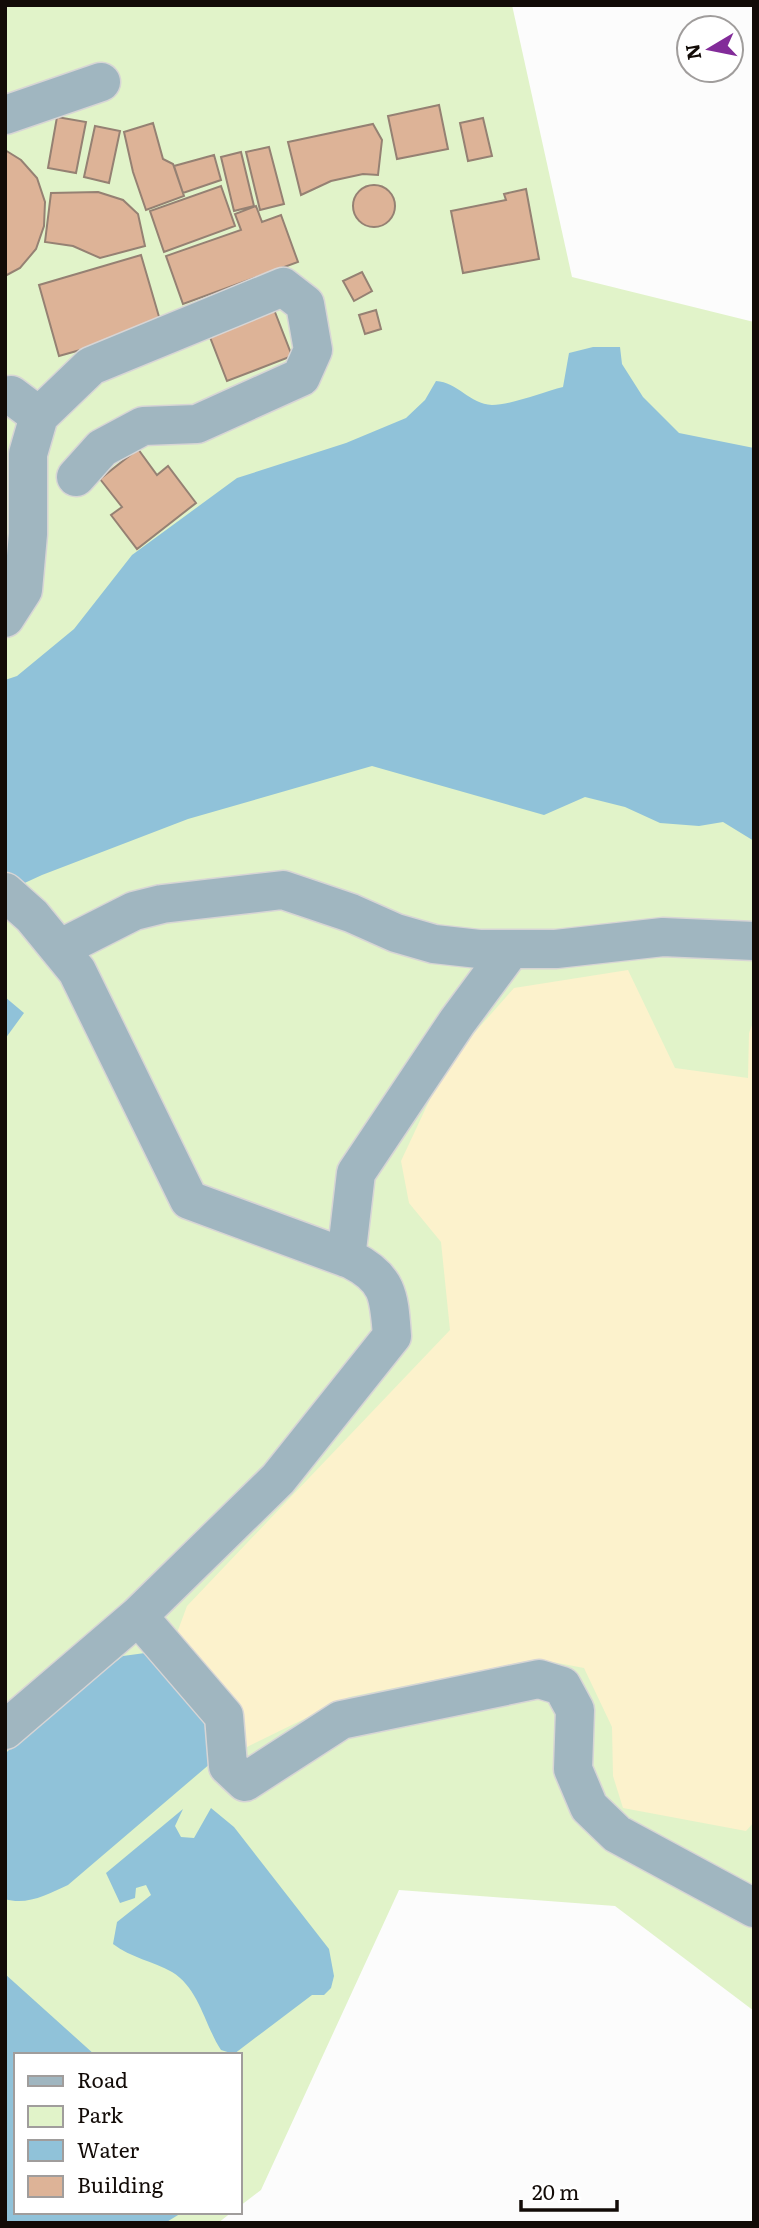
<svg xmlns="http://www.w3.org/2000/svg" width="759" height="2228" font-family="Literata,serif">
<style>
.green{fill:#e1f3c9}
.sand{fill:#fcf2cc}
.water{fill:#90c2d9}
.building{fill:#ddb397;stroke:#958173;stroke-width:2}
.lines{fill:none;stroke-linecap:round;stroke-linejoin:round}
.minor-casing{stroke:#d7d5d5;stroke-width:41}
.minor{stroke:#a0b6c0;stroke-width:38}
</style>
<rect width="100%" height="100%" fill="#fcfcfc"/>
<path class="green" d="M5,5H512L572,277L754,322V2011L615,1906L399,1890L261,2190L240,2206V2055H16V2212H232L218,2223H5Z"/>
<path class="sand" d="M628,970L675,1068L748,1078L749,1033L754,1020V1822L746,1831L623,1808L613,1776L612,1727L584,1668L537,1659L349,1697L245,1748L177,1633L187,1606L450,1330L441,1242L409,1203L401,1161L446,1065L514,988Z"/>
<path class="water" d="M593,347H620L622,364L643,397L679,433L754,448V841L723,822L699,826L660,823L625,807L585,797L544,815L372,766L188,819L42,875L5,892V680L17,676L74,629L132,555L237,478L346,443L406,418L425,400L436,381C457,382 470,404 492,405C511,405 543,392 563,387L569,353Z
M5,997L24,1013L5,1039Z
M145,1653L159,1657L208,1712L218,1757L68,1885C48,1894 27,1906 5,1899V1754L33,1725L123,1656Z
M211,1808L234,1827L329,1949L334,1976L331,1988L324,1995H312L234,2054L221,2050C205,2026 199,1988 172,1972C153,1961 131,1958 113,1944L117,1922L151,1895L146,1885L136,1888L135,1898L120,1903L106,1873L183,1809L175,1826L181,1837L194,1838Z
M5,1974L95,2055H16V2212H183L165,2223H5Z"/>
<path class="building" d="M439,105L448,149L397,159L388,116Z
M57,117L86,122L76,173L48,168Z
M483,118L492,156L468,161L460,123Z
M153,123L163,159L173,164L184,196L146,210L133,172L124,132Z
M373,124L382,140L378,175L363,174L331,181L301,195L288,142Z
M95,126L120,131L109,183L84,177Z
M269,147L284,204L260,210L246,152Z
M5,150L21,160L37,178L45,202L44,226L36,249L20,268L5,276Z
M241,152L254,206L234,211L221,157Z
M214,155L221,180L183,193L174,166Z
M353 206a21 21 0 1 1 42 0a21 21 0 1 1-42 0Z
M221,186L235,226L164,252L150,211Z
M526,189L539,259L463,273L451,211L506,200L504,194Z
M98,192L123,200L138,214L145,246L100,258L73,246L45,242L51,193Z
M256,206L262,222L281,215L298,262L183,304L166,256L241,230L235,214Z
M141,255L162,327L59,356L39,285Z
M362,272L372,291L354,301L343,281Z
M273,307L292,356L227,381L208,332Z
M376,310L381,329L365,334L359,315Z
M138,449L157,475L168,466L196,503L137,549L111,515L122,507L100,479Z"/>
<g class="lines">
<g class="minor-casing">
<path id="minor" d="M5,115L101,82
M5,396L11,395L39,416
M5,618L23,590L28,534V454L39,416L91,366L283,287L305,304L313,350L301,377L197,424L143,426L102,448L76,477
M5,892L32,916L77,971L189,1200L352,1260C389,1279 389,1297 392,1336L278,1479L138,1616L5,1730
M59,949L134,911L162,904L283,890L351,913L396,933L434,944L479,949H556L663,937L754,941
M346,1258L356,1173L457,1022L511,949
M138,1616L224,1716L228,1766L245,1782L341,1720L539,1679L562,1686L575,1710L573,1769L589,1807L617,1834L754,1908"/>
</g>
<use href="#minor" class="minor"/>
</g>
<rect width="759" height="2228" fill="none" stroke="#120b07" stroke-width="14"/>
<rect x="14" y="2053" width="228" height="161" fill="#ffffff" stroke="#a09d9c" stroke-width="2"/>
<rect x="28" y="2076" width="35" height="10" fill="#a0b6c0" stroke="#a09d9c" stroke-width="2"/>
<text x="77" y="2088" font-size="21" fill="#120b07">Road</text>
<rect x="28" y="2106" width="35" height="21" fill="#e1f3c9" stroke="#a09d9c" stroke-width="2"/>
<text x="77" y="2123" font-size="21" fill="#120b07">Park</text>
<rect x="28" y="2140" width="35" height="21" fill="#90c2d9" stroke="#a09d9c" stroke-width="2"/>
<text x="77" y="2158" font-size="21" fill="#120b07">Water</text>
<rect x="28" y="2176" width="35" height="21" fill="#ddb397" stroke="#a09d9c" stroke-width="2"/>
<text x="77" y="2193" font-size="21" fill="#120b07">Building</text>
<g transform="translate(710 49) rotate(260)"><circle r="33" fill="#ffffff" stroke="#a09d9c" stroke-width="2"/>
<path d="M0-5L12 26L0 18L-12 26Z" fill="#822b99"/>
<text y="-10" font-size="19" font-weight="bold" text-anchor="middle" fill="#120b07">N</text>
</g>
<path d="M521 2200v10h96v-10" fill="none" stroke="#120b07" stroke-width="3.5"/>
<text x="532" y="2200" font-size="21" fill="#120b07" stroke="#ffffff" stroke-width="5" paint-order="stroke">20 m</text>
</svg>
